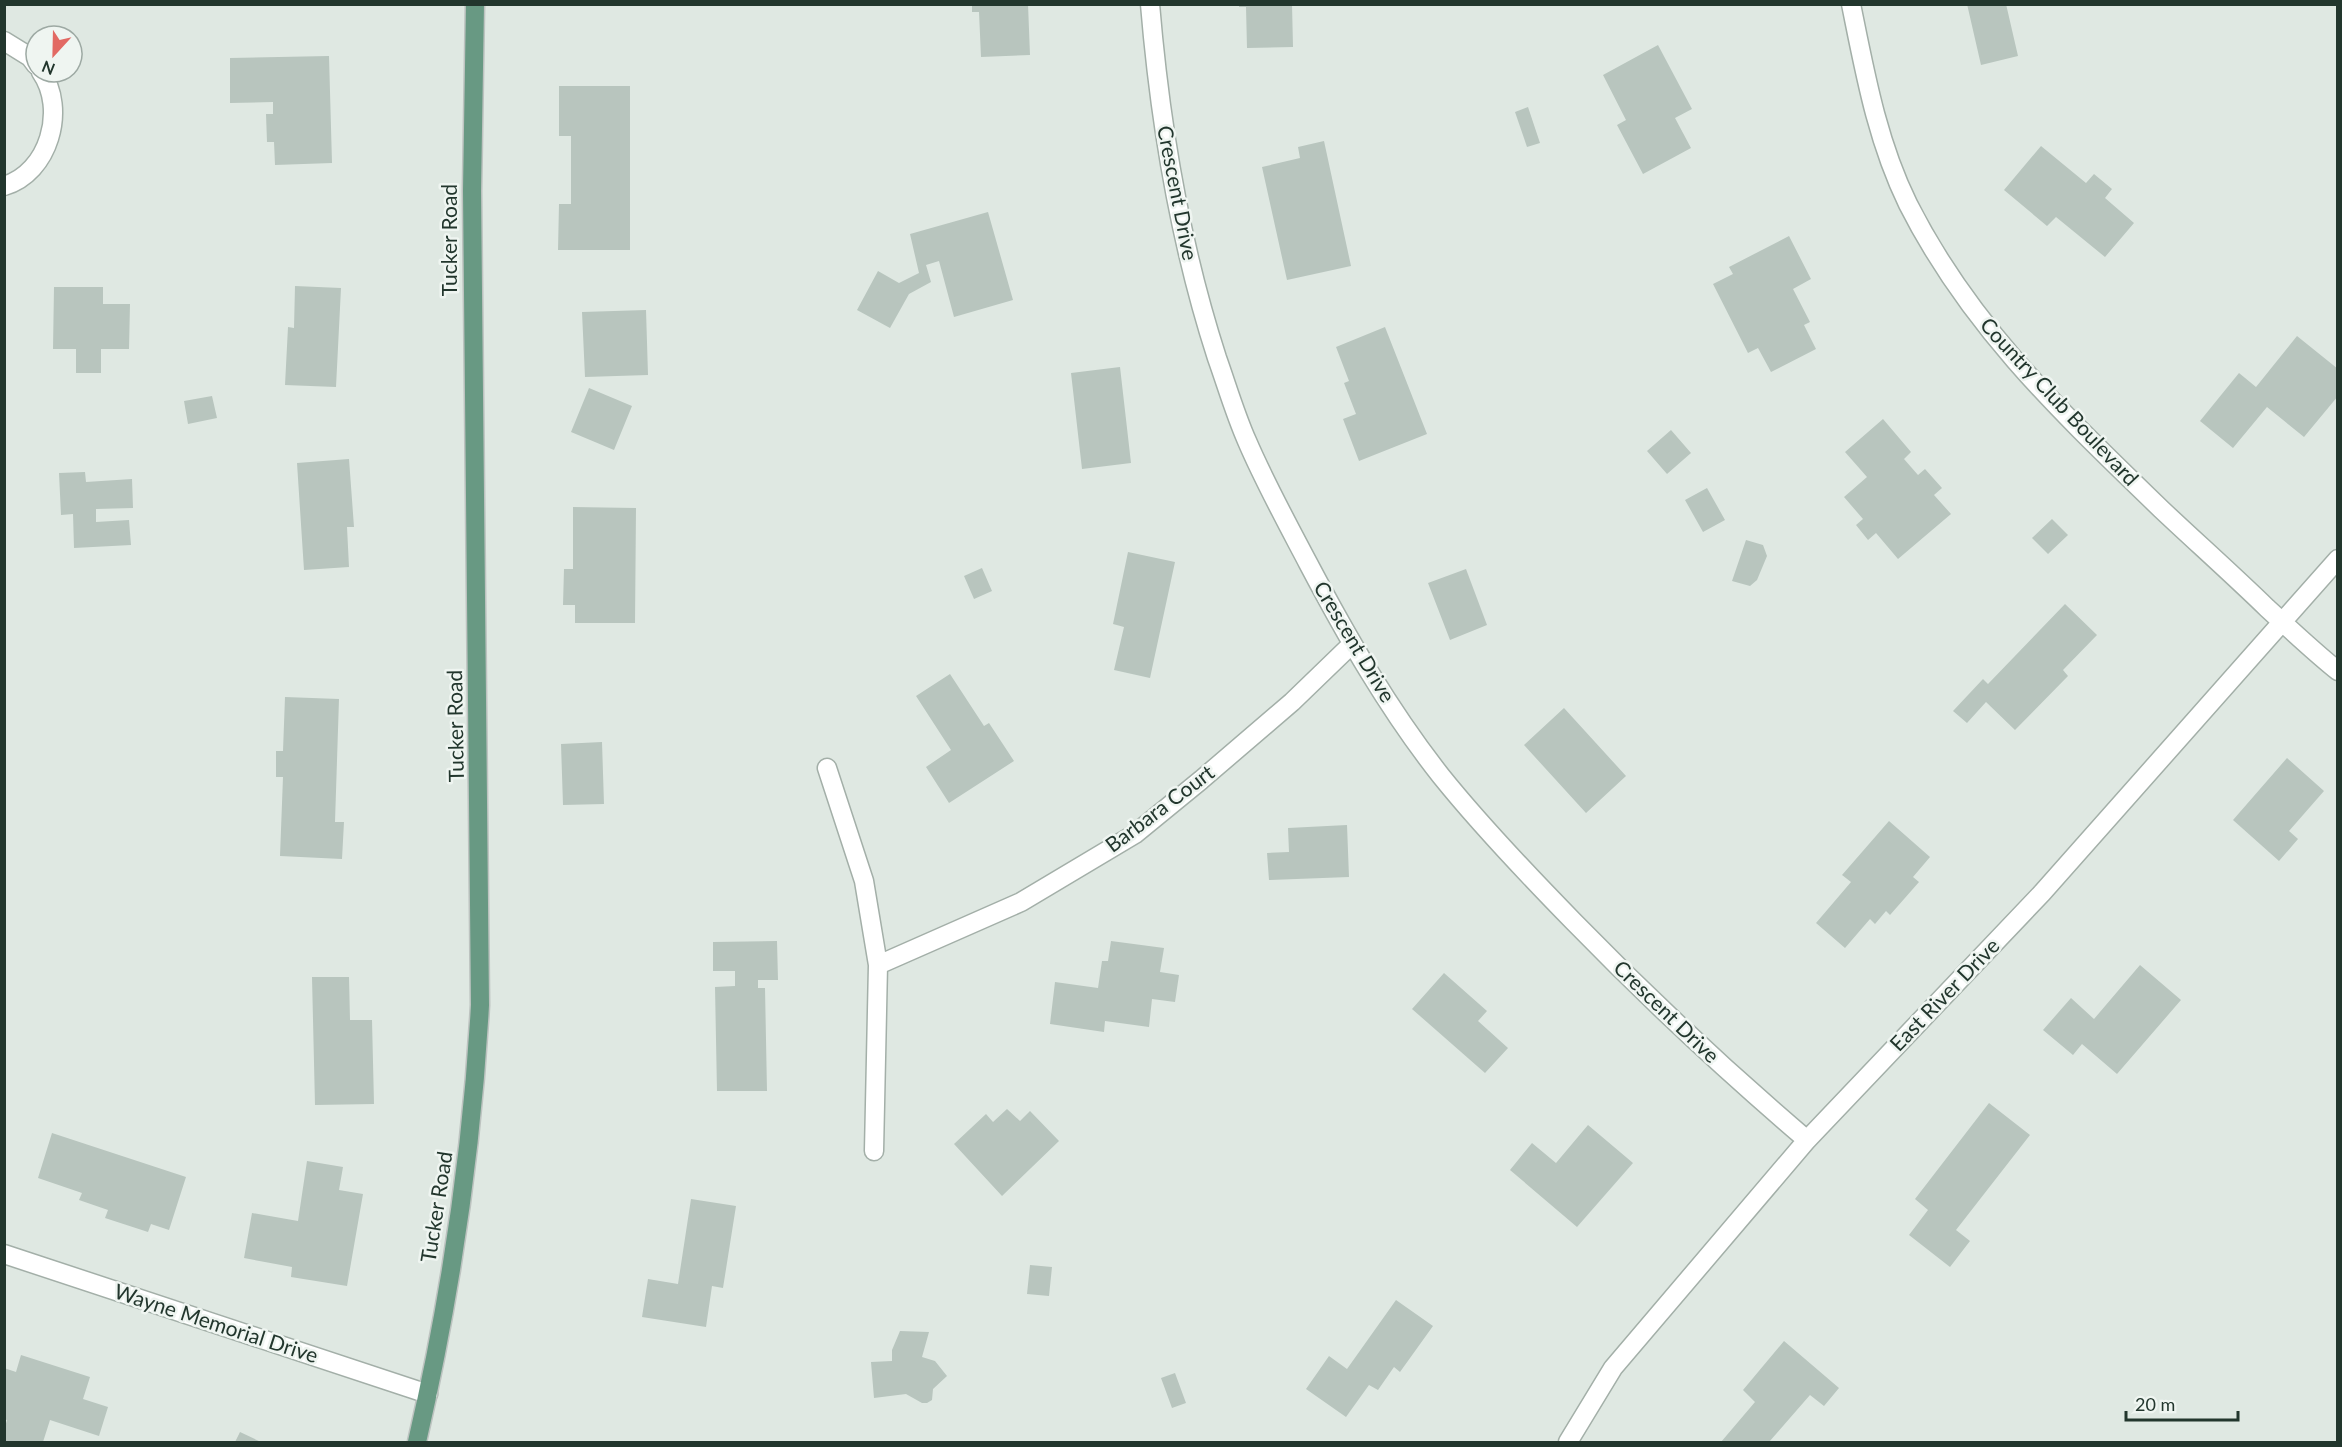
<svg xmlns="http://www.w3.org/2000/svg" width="2342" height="1447" font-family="Lato,sans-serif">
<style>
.building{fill:#b8c5be}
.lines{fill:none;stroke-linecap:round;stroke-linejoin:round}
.minor-casing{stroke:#a3afa8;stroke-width:21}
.major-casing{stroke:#bdc3c0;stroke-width:21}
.minor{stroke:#fff;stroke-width:18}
.major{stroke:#689983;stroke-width:18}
.labels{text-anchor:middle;stroke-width:5;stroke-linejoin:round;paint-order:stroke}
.street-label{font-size:21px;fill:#22362d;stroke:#eff5f1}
</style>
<rect width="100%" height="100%" fill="#dfe8e2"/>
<path class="building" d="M972,4H1028L1030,55L981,57L979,12H972Z
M1239,4H1292L1293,47L1247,48L1246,7H1239Z
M1967,4H2006L2018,56L1981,65Z
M1658,45L1692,109L1675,118L1691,148L1643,174L1617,125L1626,120L1603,75Z
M329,56L332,163L275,165L274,142H267L266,114H273V102L230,103V58Z
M559,86H630V250H558L559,204H571V136H559Z
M1528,107L1540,143L1527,147L1515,112Z
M1324,141L1351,266L1287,280L1262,167L1300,158L1298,147Z
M2041,146L2086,183L2094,174L2112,189L2105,198L2134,223L2105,257L2056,217L2047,226L2004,190Z
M988,212L1013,300L954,317L939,261L926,265L931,282L909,294L890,328L857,310L878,271L899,283L919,273L910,234Z
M1789,236L1811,279L1793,289L1810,322L1804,325L1816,349L1771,372L1758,348L1748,353L1713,284L1733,274L1729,267Z
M295,286L341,288L336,387L285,385L288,327L294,328Z
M54,287H103V304H130L129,349H101V373H76V349H53Z
M646,310L648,375L585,377L582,312Z
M1385,327L1427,434L1359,461L1343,419L1356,414L1344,383L1349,381L1336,347Z
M2297,336L2338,369V396L2304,437L2267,407L2233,448L2200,421L2239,373L2256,387Z
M1120,367L1131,463L1082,469L1071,373Z
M589,388L632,406L614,450L571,432Z
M212,396L217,418L188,424L184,401Z
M1883,419L1911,452L1904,459L1918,475L1925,469L1942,488L1934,495L1951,514L1898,559L1876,533L1868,540L1856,525L1863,519L1844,497L1867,477L1845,452Z
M1671,430L1691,453L1667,474L1647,451Z
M349,459L354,527H347L349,567L304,570L297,463Z
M85,472L86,482L132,479L133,508L96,509V522L129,520L131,545L74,548L73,514L61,515L59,473Z
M1707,488L1725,520L1703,532L1685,500Z
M573,507L636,508L635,623H575V605H563L564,569H573Z
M2052,519L2068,535L2048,554L2032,538Z
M1746,540L1763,545L1767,556L1757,580L1750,586L1732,581Z
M1128,552L1175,562L1150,678L1114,670L1124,627L1113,624Z
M982,568L992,591L974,599L964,576Z
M1466,569L1487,625L1450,640L1428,583Z
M2065,604L2097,635L2063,670L2068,676L2015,730L1986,702L1967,723L1953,711L1983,679L1988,684Z
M950,674L984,726L989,723L1014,761L949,803L926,767L951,750L916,696Z
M285,697L339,699L335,822H344L342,859L280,856L283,777H276V751H283Z
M1564,708L1626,776L1586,813L1524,745Z
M602,742L604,804L563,805L561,744Z
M2287,758L2324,791L2289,831L2298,839L2279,861L2233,820Z
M1889,821L1930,857L1913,877L1919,882L1890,915L1886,911L1875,924L1870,919L1845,948L1816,923L1851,882L1842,875Z
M1347,825L1349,877L1269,880L1267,853L1289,852L1288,828Z
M777,941L778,980H758V988H765L767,1091H717L715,987L735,986V971H713V942Z
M1111,941L1164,948L1160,972L1179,975L1175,1002L1152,999L1149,1027L1105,1021L1104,1032L1050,1024L1055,982L1098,988L1102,961H1108Z
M2140,965L2181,1000L2117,1074L2082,1044L2073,1055L2043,1030L2071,998L2094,1019Z
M1444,973L1487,1011L1478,1021L1508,1048L1485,1073L1412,1009Z
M312,977H349L350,1020H372L374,1104L315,1105Z
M1989,1103L2030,1135L1956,1230L1970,1241L1950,1267L1909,1235L1928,1210L1915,1199Z
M1007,1109L1020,1121L1030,1111L1059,1141L1002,1196L954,1144L986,1114L993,1122Z
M1588,1125L1633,1163L1577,1227L1510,1170L1532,1143L1556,1163Z
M52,1133L186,1177L169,1230L151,1224L148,1232L105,1218L108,1210L79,1200L82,1193L38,1178Z
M307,1161L343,1167L339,1190L363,1194L347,1286L291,1277L292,1267L244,1258L252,1213L298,1221Z
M691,1199L736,1206L723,1288L712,1286L706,1327L642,1317L648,1279L678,1284Z
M1030,1265L1052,1267L1049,1296L1027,1294Z
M1396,1300L1433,1326L1400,1372L1394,1367L1378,1390L1369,1385L1346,1417L1306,1389L1329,1356L1347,1369Z
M900,1331L929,1332L922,1357L935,1361L947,1376L933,1389L932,1400L927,1403H922L906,1394L874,1398L871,1362L892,1361V1350Z
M1784,1341L1839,1388L1824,1406L1810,1395L1769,1442H1721L1755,1402L1743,1390Z
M21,1355L90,1377L83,1399L108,1407L99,1436L50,1420L43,1442H4V1430L7,1420L4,1419V1368L16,1372Z
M1175,1373L1186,1403L1172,1408L1161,1378Z
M240,1432L261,1442H235Z"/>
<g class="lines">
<g class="minor-casing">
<path id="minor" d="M1150,4C1160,124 1180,244 1217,358C1227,386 1235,414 1247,441C1265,483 1287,523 1308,563C1347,637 1389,710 1441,776C1482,827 1528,875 1574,922C1648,998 1726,1071 1807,1140
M1851,4C1865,73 1877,141 1908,204C1970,327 2063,414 2161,509C2196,542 2232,574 2267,608C2290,629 2313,651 2338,671
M4,41L30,57L36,65
M4,186C49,173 67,109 41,72
M827,768L864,881L878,965L1021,902L1135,834L1201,780L1292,702L1351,645
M874,1151L878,965
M4,1254L428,1394
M1568,1442L1613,1368L1807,1140L2042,893L2338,559"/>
</g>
<g class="major-casing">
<path id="major" d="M417,1442C450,1299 472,1152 480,1005L472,191L475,4"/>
</g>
<use href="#minor" class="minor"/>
<use href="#major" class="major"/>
</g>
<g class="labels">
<g class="street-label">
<text transform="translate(1177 193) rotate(79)" y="7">Crescent Drive</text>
<text transform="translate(450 240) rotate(-90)" y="7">Tucker Road</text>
<text transform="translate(2059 402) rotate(47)" y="7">Country Club Boulevard</text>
<text transform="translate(1354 642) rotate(59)" y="7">Crescent Drive</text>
<text transform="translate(456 726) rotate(-91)" y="7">Tucker Road</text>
<text transform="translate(1160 809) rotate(-37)" y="7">Barbara Court</text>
<text transform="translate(1945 995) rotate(-46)" y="7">East River Drive</text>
<text transform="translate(1666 1012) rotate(44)" y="7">Crescent Drive</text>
<text transform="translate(437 1207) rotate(-81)" y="7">Tucker Road</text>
<text transform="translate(216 1324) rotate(18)" y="7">Wayne Memorial Drive</text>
</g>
</g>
<rect width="2342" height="1447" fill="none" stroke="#22362d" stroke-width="12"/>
<g transform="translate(54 54) rotate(202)"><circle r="28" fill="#eff5f1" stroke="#9da9a3" stroke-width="1.5"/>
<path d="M0-4.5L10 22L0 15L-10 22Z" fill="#e26963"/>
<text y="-9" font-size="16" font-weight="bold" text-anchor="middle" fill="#22362d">N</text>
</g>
<path d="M2126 1411v9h112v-9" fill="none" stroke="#22362d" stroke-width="3"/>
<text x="2135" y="1411" font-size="18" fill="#22362d" stroke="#eff5f1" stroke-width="4.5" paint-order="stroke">20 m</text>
</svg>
